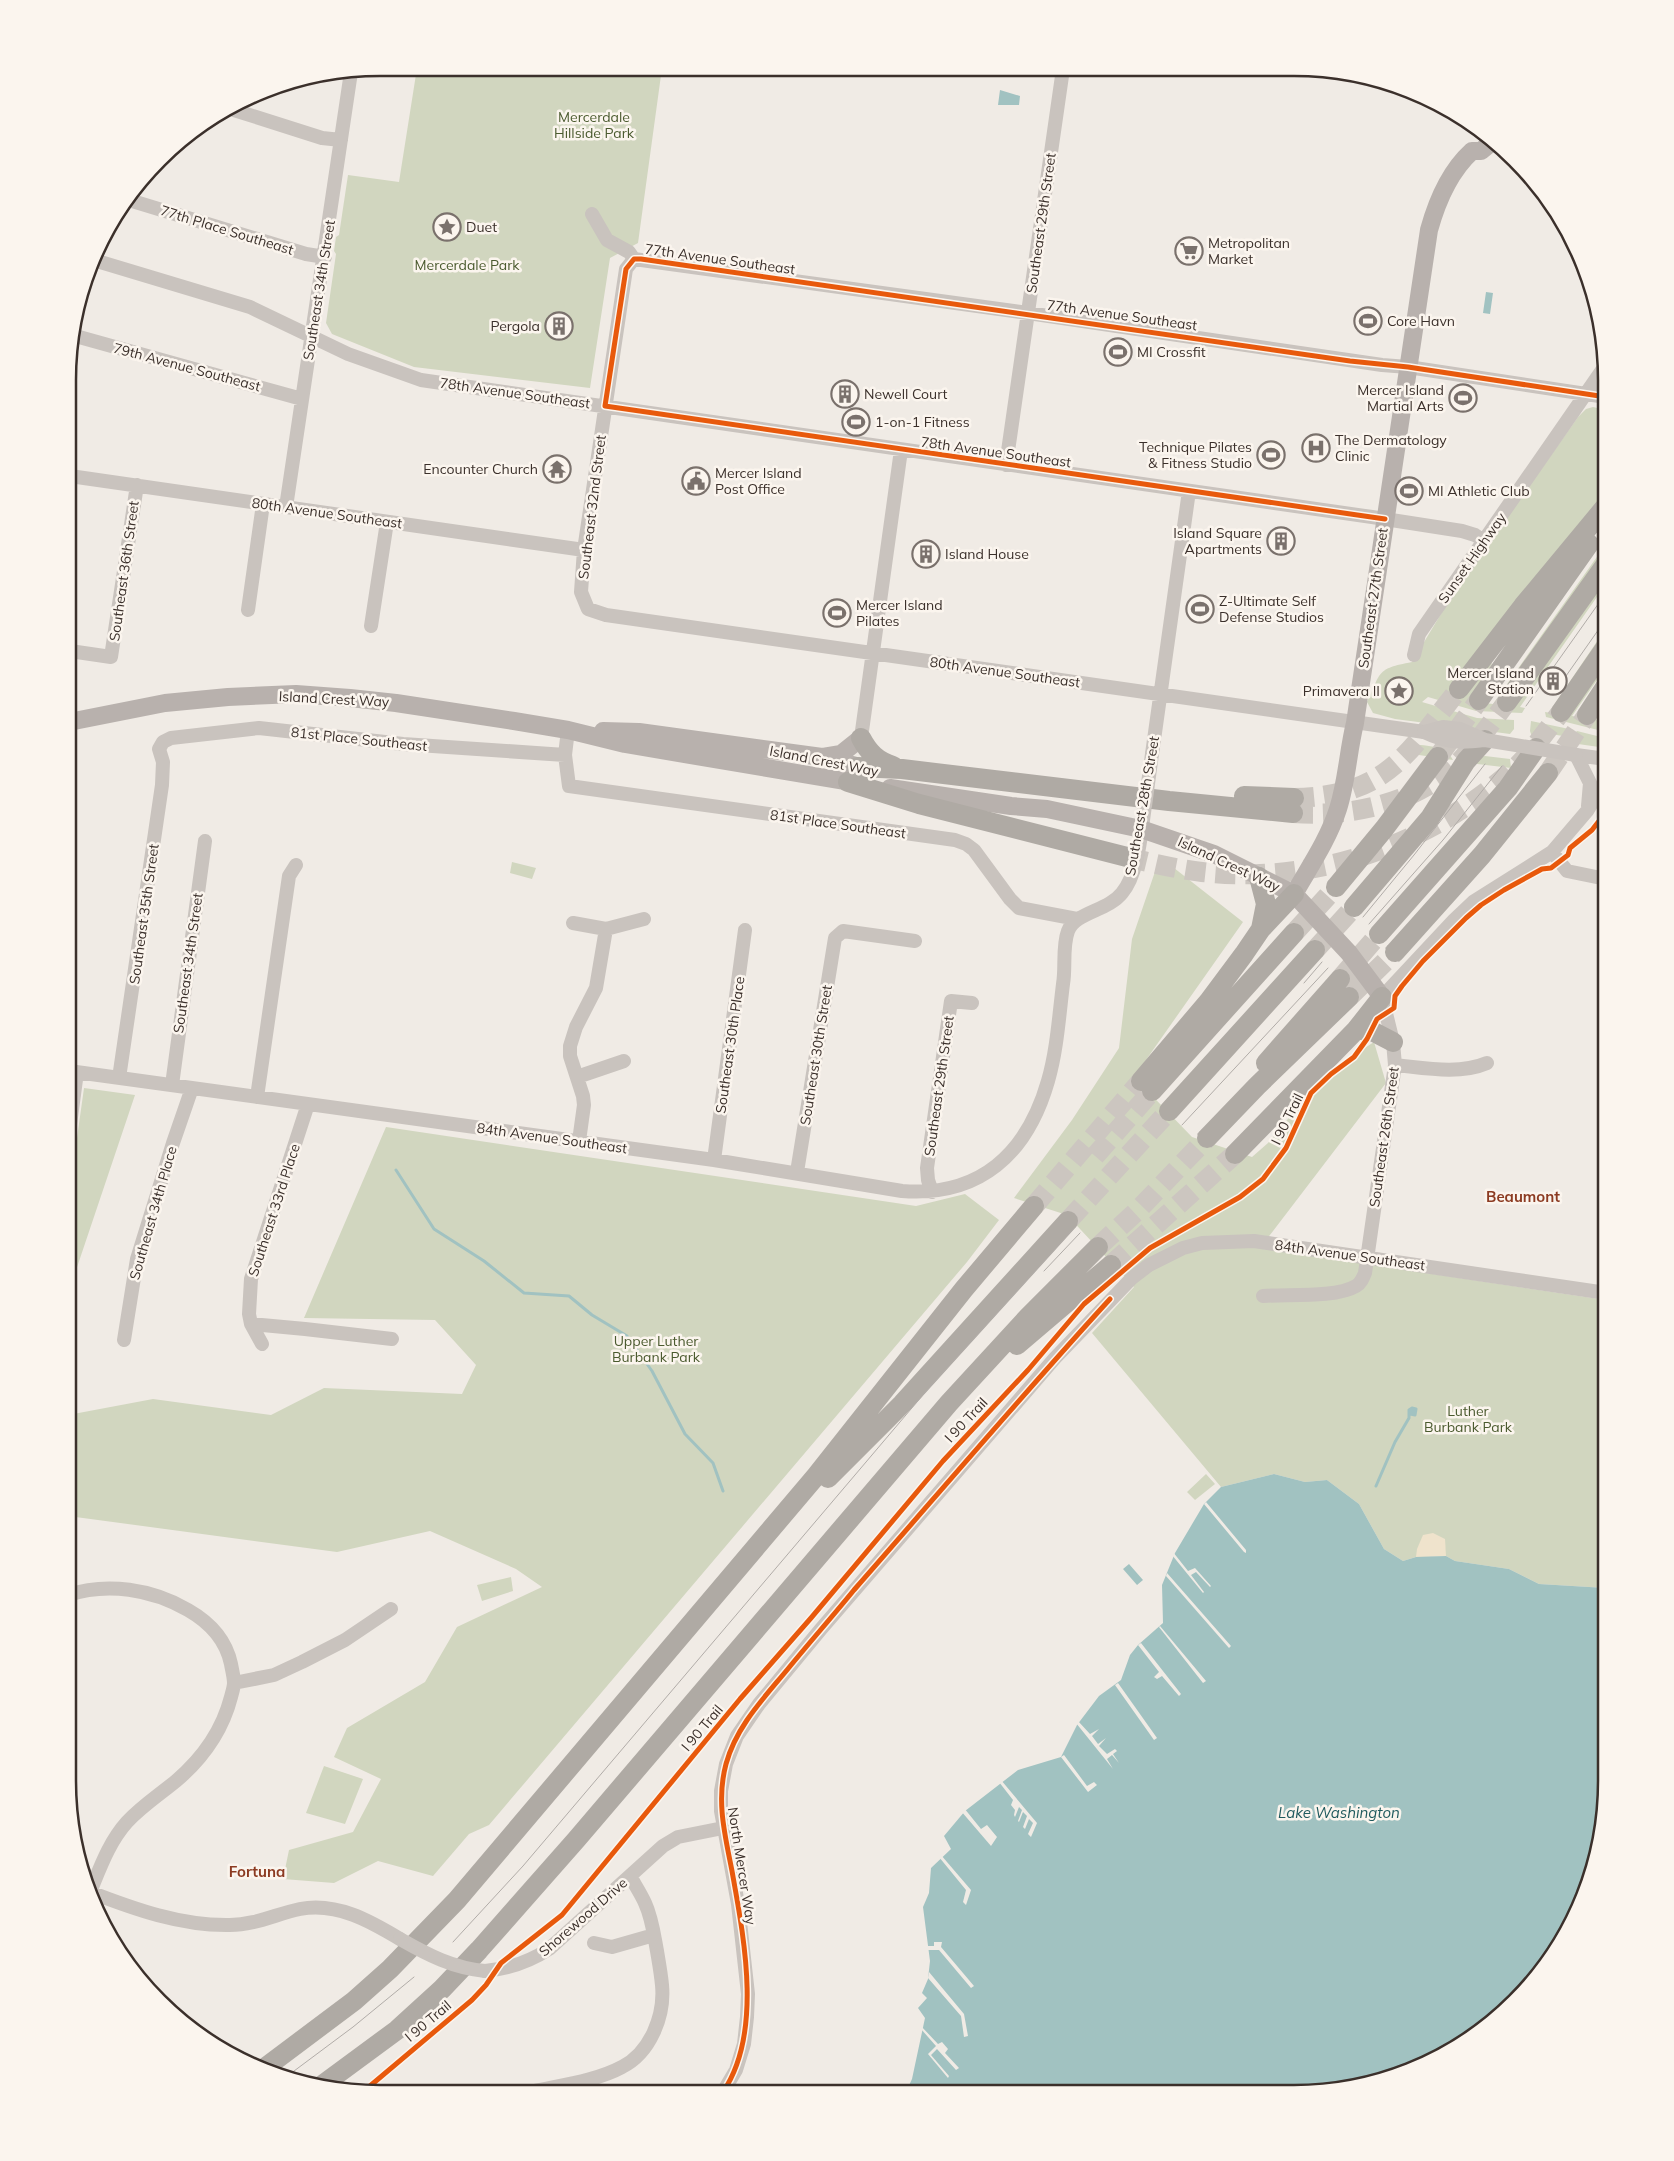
<svg xmlns="http://www.w3.org/2000/svg" width="1674" height="2161" font-family="Mulish,sans-serif">
<style>
.green{fill:#d1d6bf}
.sand{fill:#efe3cc}
.water{fill:#a1c2c1}
.pier{fill:#f0ebe5}
.lines{fill:none;stroke-linecap:round;stroke-linejoin:round}
.stream{stroke:#a1c2c1;stroke-width:3}
.highway-tunnel{stroke:#ccc6c0;stroke-width:20;stroke-dasharray:20 10;stroke-linecap:butt}
.minor{stroke:#c9c3be;stroke-width:14}
.major{stroke:#b8b1ad;stroke-width:18}
.highway{stroke:#afaaa4;stroke-width:20}
.tram{stroke:#b1aca8;stroke-width:1}
.minor-bridge{stroke:#c9c3be;stroke-width:14}
.cycleway-casing{stroke:#fbf5ee;stroke-width:8}
.cycleway{stroke:#e8590c;stroke-width:5}
.labels{text-anchor:middle;stroke-width:5;stroke-linejoin:round;paint-order:stroke}
.park-label{font-size:14px;fill:#4a5a2e;stroke:#fbf5ee}
.street-label{font-size:14px;fill:#3b302b;stroke:#fbf5ee}
.poi-label{font-size:14px;fill:#3b302b;stroke:#fbf5ee;text-anchor:start}
.neighbourhood-label{font-size:15px;font-weight:bold;fill:#8c3b22;stroke:#fbf5ee}
.water-label{font-size:15px;font-style:italic;fill:#1f5a5e;stroke:#fbf5ee}
.rim{fill:none;stroke:#3b302b;stroke-width:2.5}
</style>
<rect width="100%" height="100%" fill="#f0ebe5"/>
<path class="green" d="M417,68H662L638,243L610,258L590,388L414,367L332,334L326,323L336,254L334,251L336,237L339,235L348,175L399,182Z
M1593,407L1606,410V494L1570,539L1490,661L1492,664L1468,701L1493,704L1606,544V551L1599,560L1606,572V584L1520,707L1525,708L1522,713L1476,711L1428,697L1422,702L1477,718L1514,720V729L1510,734L1395,719L1373,713L1367,702C1382,672 1375,669 1412,662L1456,589L1578,417L1586,409Z
M1606,628V667L1572,716L1600,720L1606,713V732L1546,717L1545,712L1551,713L1550,711Z
M1531,721L1574,730C1566,739 1560,735 1550,734L1545,739L1532,737L1530,731Z
M1577,731L1605,738L1606,746L1599,747L1564,742L1563,740L1571,737Z
M1409,744C1423,746 1446,744 1453,760L1412,754Z
M1485,756L1510,759L1511,768L1469,763L1478,757Z
M1160,857L1243,922L1134,1077L1192,1137L1252,1157L1268,1143L1326,1073L1374,1042L1386,1083L1260,1248L1606,1300V1588L1539,1584L1509,1569L1455,1561L1446,1556L1416,1557L1403,1561L1384,1549L1359,1504L1327,1480L1305,1482L1274,1474L1221,1487L1092,1333L1134,1287L1067,1215L1014,1198L1072,1120L1119,1048L1132,939Z
M512,862L536,868L532,879L510,873Z
M84,1088L135,1095L68,1294L69,1195Z
M386,1127L916,1206L965,1194L999,1220L967,1262L489,1825L469,1834L433,1876L378,1861L334,1883L283,1879L289,1850L353,1832L381,1779L334,1757L347,1728L425,1682L457,1627L542,1587L516,1569L430,1531L337,1552L68,1516V1415L153,1399L271,1415L324,1388L462,1394L476,1365L435,1320L304,1318Z
M1206,1474L1215,1484L1195,1500L1187,1492Z
M511,1577L513,1591L482,1601L477,1585Z
M324,1766L363,1779L345,1824L306,1813Z"/>
<path class="sand" d="M1433,1533L1445,1539L1446,1556L1416,1557L1417,1549L1423,1535Z"/>
<path class="water" d="M1000,90L1020,96L1019,105H998Z
M1486,292L1493,293L1490,314L1483,313Z
M1274,1474L1305,1482L1327,1480L1359,1504L1384,1549L1403,1561L1416,1557L1446,1556L1455,1561L1509,1569L1539,1584L1606,1588V1801L1590,1881L1554,1954L1500,2016L1432,2061L1374,2083L1294,2093L906,2092L912,2079L925,2018L918,2008L927,1998L922,1993L928,1979L930,1961L923,1907L929,1893L931,1868L951,1849L944,1836L965,1811L1018,1770L1061,1757L1077,1725L1099,1696L1121,1680L1130,1655L1138,1645L1163,1623L1162,1585L1175,1553L1204,1504L1221,1487Z
M1129,1564L1143,1580L1137,1585L1123,1569Z"/>
<path class="pier" d="M1206,1502L1246,1550V1553L1244,1552L1204,1504Z
M1173,1552L1188,1571L1195,1568L1211,1586L1210,1587L1196,1572L1191,1575L1204,1592L1203,1593L1172,1555Z
M1167,1573L1231,1646L1229,1648L1166,1576Z
M1160,1626L1206,1681L1203,1683L1159,1627Z
M1141,1643L1181,1694L1179,1696L1162,1676L1157,1679L1154,1677L1159,1672L1138,1645Z
M1118,1683L1157,1738L1154,1740L1115,1685Z
M1078,1721L1090,1734L1099,1729L1092,1736L1098,1744L1106,1738L1099,1746L1107,1754L1115,1749L1117,1751L1113,1754L1119,1763L1112,1755L1107,1759L1113,1769L1076,1723Z
M1064,1755L1087,1786L1094,1782L1097,1785L1088,1792L1061,1757Z
M1001,1780L1037,1823L1031,1837L1028,1834L1033,1823L1029,1819L1025,1829L1023,1827L1027,1816L1023,1812L1019,1822L1018,1821L1022,1810L1019,1807L1015,1817L1014,1815L1015,1810L1011,1805L1013,1800L999,1782Z
M964,1808L981,1829L987,1825L997,1837L991,1846L961,1811Z
M941,1855L971,1890L966,1905L963,1902L966,1890L939,1857Z
M934,1942H942L941,1947L974,1986L971,1988L939,1950H926V1946H934Z
M929,1972L964,2014L968,2036L964,2037L961,2016L928,1978Z
M921,2026L938,2044L942,2042L948,2049L945,2053L959,2068L956,2070L937,2049L931,2055L949,2076L948,2078L928,2054L936,2046L921,2029Z"/>
<g class="lines">
<path class="stream" d="M396,1170L434,1229L484,1261L524,1293L569,1296L592,1315L627,1336L652,1371L685,1434L713,1463L723,1491
M1376,1486L1395,1442L1409,1418V1410L1412,1408L1416,1409L1415,1415L1410,1414V1411L1413,1409L1414,1412L1412,1414V1412"/>
<path class="highway-tunnel" d="M1438,757L1479,700
M1548,773L1587,715
M1294,798C1387,796 1407,754 1459,689
M1293,813C1348,817 1411,805 1454,767C1474,748 1490,724 1507,702
M1127,857C1152,863 1176,869 1202,872C1317,885 1434,844 1518,765C1534,749 1547,730 1561,712
M1294,933L1336,887
M1315,950L1354,907
M1340,979L1379,934
M1349,997L1395,952
M1095,1156L1152,1091
M1034,1206L1141,1081
M1068,1221L1169,1111
M1098,1247L1138,1210L1207,1138
M1111,1265L1235,1154"/>
<path class="minor" d="M234,110L322,138L341,140
M129,200L306,254L325,257
M592,214L607,240L629,252L634,259
M634,259L626,269L584,550L581,592L588,609L606,615L1424,732
M634,259L1028,313L1382,365L1408,367L1606,397
M97,261L250,307L348,354L421,380L1372,517L1462,531L1475,535L1484,541
M72,335L302,399
M1006,465L1063,69
M70,476L584,550
M286,507L351,72
M248,610L263,504
M371,626L387,522
M70,651L111,657L137,485
M1414,655L1419,634L1605,366
M568,730L565,755L569,786L955,840L966,844L974,850L1010,899L1019,908L1077,919
M861,738L901,450
M1152,754L1189,491
M1576,755L1590,783L1588,806
M1576,755L1606,759
M1552,852L1567,871L1606,879
M573,923L606,929L644,919
M1395,1065C1425,1068 1459,1075 1487,1063
M69,1071L714,1160L902,1191C980,1197 1027,1154 1048,1081C1057,1050 1059,1016 1063,984C1066,967 1062,947 1068,931C1075,912 1108,911 1122,893C1139,873 1141,831 1145,806
M577,1077L624,1061
M119,1078L162,785L163,762L159,749L163,742L171,738L259,728L403,744L565,755
M172,1085L205,841
M257,1097L289,876L296,865
M69,1132L77,1072
M579,1141L584,1105L583,1096L570,1056V1046L576,1027L596,988L606,929
M714,1160L745,930
M797,1172L835,938L843,931L915,941
M932,1192L928,1180L927,1168L951,1001L972,1003
M1263,1296C1288,1294 1336,1298 1356,1286C1361,1283 1363,1278 1365,1273L1395,1065L1393,1042L1382,997L1454,920L1473,902L1552,852L1587,811L1606,780
M251,1324L305,1329L392,1339
M124,1340L137,1259L173,1143L192,1088
M262,1344L251,1324L249,1314L251,1279L308,1104
M68,1595C107,1582 152,1589 188,1610C209,1622 226,1640 231,1664C232,1670 234,1677 234,1683C234,1687 232,1693 231,1697C222,1732 203,1758 176,1781C159,1795 142,1806 127,1822C109,1842 100,1868 90,1892
M234,1683L274,1675L302,1662L345,1640L391,1609
M90,1892C134,1909 181,1926 230,1925C255,1925 276,1914 300,1909C337,1902 370,1921 400,1939
M594,1943L612,1947L654,1935
M485,1971C509,1969 529,1962 549,1949L663,1846L678,1837L723,1828
M534,2091C562,2085 596,2081 622,2067C650,2053 665,2016 662,1985C661,1974 659,1963 657,1951C654,1935 652,1918 645,1903C641,1894 635,1885 630,1876
M723,2092L736,2070L744,2044L747,2017L748,1994L738,1904L721,1811V1791L726,1764L737,1736L759,1704L821,1629L1055,1358L1132,1278L1149,1265L1183,1248L1202,1243L1254,1241L1606,1293"/>
<path class="major" d="M69,722L165,703L228,697L296,694L350,698L396,703L514,721L568,730L625,744L862,784
M603,731L639,732L822,757L871,770
M823,757L841,754L861,738
M890,788L1011,806L1047,809L1141,829L1214,854L1294,894L1349,953L1382,997
M1294,894C1310,866 1328,840 1338,809C1347,781 1348,751 1355,723L1429,230C1437,201 1450,171 1472,151H1481L1492,142"/>
<path class="highway" d="M1459,689L1523,606L1606,506
M1479,700L1589,544
M1507,702L1606,564
M1561,712L1606,647
M1587,715L1606,686
M861,738C869,753 877,761 893,766
M857,767L902,769L1169,801L1293,813
M848,782L919,804L1127,857
M1244,796L1294,798
M1259,877L1266,904L1261,929
M1336,887L1384,829L1438,757
M1354,907L1430,818L1466,761L1485,740
M1379,934L1508,788L1536,748
M1395,952L1482,855L1548,773
M1356,1030H1370L1393,1042
M1266,1063L1340,979
M1141,1081L1209,1001L1244,954L1261,929L1294,894
M1152,1091L1294,933
M1169,1111L1315,950
M1207,1138L1257,1086L1349,997
M1235,1154L1356,1030L1382,997
M1017,1345L1111,1265
M828,1478L902,1404L1068,1221
M262,2070L354,2001L390,1969L457,1900L816,1476L964,1289L1034,1206
M321,2086L397,2030L442,1989L479,1950L576,1840L949,1403L1029,1316L1098,1247"/>
<path class="tram" d="M1566,676L1606,619
M1526,706L1606,593
M1363,917L1414,855L1485,764
M1369,924L1443,840L1502,766
M1304,983L1322,962
M1182,1125L1328,968
M1044,1271L1080,1233
M453,1942L523,1866L928,1389L1075,1227
M286,2077L353,2027L414,1977"/>
<path class="minor-bridge" d="M1424,732L1443,727L1460,729L1485,740L1576,755
M1424,732C1447,743 1460,743 1484,740
M1145,806L1152,754
M400,1939C428,1955 453,1968 485,1971"/>
<g class="cycleway-casing">
<path id="cycleway" d="M1385,519L605,406L626,269L634,259H641L1350,361L1408,367L1606,397
M364,2091L472,2000L486,1985L501,1963L562,1915L740,1699L811,1618L943,1461L1028,1370L1084,1304L1150,1248L1240,1197L1263,1179L1286,1148L1311,1093L1331,1074L1354,1057L1367,1039L1377,1019L1394,1008L1395,996L1402,986L1423,961L1466,918L1481,905L1504,890L1542,869L1551,868L1568,855L1570,848L1592,830L1606,812
M723,2092C763,2033 744,1938 732,1871C725,1835 716,1801 726,1764C736,1727 763,1699 787,1670C809,1643 832,1617 854,1590C939,1493 1023,1394 1110,1299"/>
</g>
<use href="#cycleway" class="cycleway"/>
</g>
<defs>
<g id="sight-ring" transform="scale(1.4375)"><circle r="9.5" fill="#fbf5ee" stroke="#7a716c" stroke-width="1.5"/><path d="M0-6L1.8-2.2L6-1.7L2.9 1.2L3.7 5.4L0 3.3L-3.7 5.4L-2.9 1.2L-6-1.7L-1.8-2.2Z" fill="#7a716c"/></g>
<g id="supermarket-ring" transform="scale(1.4375)"><circle r="9.5" fill="#fbf5ee" stroke="#7a716c" stroke-width="1.5"/><path d="M-6-5.5h2.5l.6 2H6L4.5 2H-2.5L-4.4-4H-6ZM-1.5 3.2a1.3 1.3 0 1 0 .1 0ZM3 3.2a1.3 1.3 0 1 0 .1 0Z" fill="#7a716c"/></g>
<g id="stadium-ring" transform="scale(1.4375)"><circle r="9.5" fill="#fbf5ee" stroke="#7a716c" stroke-width="1.5"/><path d="M0-5a6.5 5 0 1 0 0 10a6.5 5 0 1 0 0-10ZM-3.5-1.8h7v3.6h-7Z" fill="#7a716c"/></g>
<g id="building-ring" transform="scale(1.4375)"><circle r="9.5" fill="#fbf5ee" stroke="#7a716c" stroke-width="1.5"/><path d="M-4-6H4V6H1V3H-1V6H-4ZM-2.5-4.3h1.7v1.8h-1.7ZM.8-4.3h1.7v1.8H.8ZM-2.5-1h1.7V.8h-1.7ZM.8-1h1.7V.8H.8Z" fill="#7a716c"/></g>
<g id="hospital-ring" transform="scale(1.4375)"><circle r="9.5" fill="#fbf5ee" stroke="#7a716c" stroke-width="1.5"/><path d="M-5-5h3v3.5h4V-5h3V5h-3V1.5h-4V5h-3Z" fill="#7a716c"/></g>
<g id="temple-ring" transform="scale(1.4375)"><circle r="9.5" fill="#fbf5ee" stroke="#7a716c" stroke-width="1.5"/><path d="M0-6L5-2H3V0L6.5 2.5H4V6H1.5V3h-3V6H-4V2.5H-6.5L-3 0V-2H-5Z" fill="#7a716c"/></g>
<g id="civic-ring" transform="scale(1.4375)"><circle r="9.5" fill="#fbf5ee" stroke="#7a716c" stroke-width="1.5"/><path d="M-.6-6.5H3V-4.5H.6V-3L4-1V1h2V6H-6V1h2V-1L-.6-3ZM-1.2 2.5V6h2.4V2.5Z" fill="#7a716c"/></g>
</defs>
<g fill-rule="evenodd">
<use href="#sight-ring" x="447" y="227"/>
<use href="#supermarket-ring" x="1189" y="251"/>
<use href="#stadium-ring" x="1368" y="321"/>
<use href="#building-ring" x="559" y="326"/>
<use href="#stadium-ring" x="1118" y="352"/>
<use href="#building-ring" x="845" y="394"/>
<use href="#stadium-ring" x="1463" y="398"/>
<use href="#stadium-ring" x="856" y="422"/>
<use href="#hospital-ring" x="1316" y="448"/>
<use href="#stadium-ring" x="1271" y="455"/>
<use href="#temple-ring" x="557" y="469"/>
<use href="#civic-ring" x="696" y="481"/>
<use href="#stadium-ring" x="1409" y="491"/>
<use href="#building-ring" x="1281" y="541"/>
<use href="#building-ring" x="926" y="554"/>
<use href="#stadium-ring" x="1200" y="609"/>
<use href="#stadium-ring" x="837" y="613"/>
<use href="#building-ring" x="1553" y="681"/>
<use href="#sight-ring" x="1399" y="691"/>
</g>
<g class="labels">
<g class="park-label">
<text x="594" y="122">Mercerdale<tspan x="594" dy="16">Hillside Park</tspan></text>
<text x="467" y="270">Mercerdale Park</text>
<text x="656" y="1346">Upper Luther<tspan x="656" dy="16">Burbank Park</tspan></text>
<text x="1468" y="1416">Luther<tspan x="1468" dy="16">Burbank Park</tspan></text>
</g>
<g class="street-label">
<text transform="translate(1041 223) rotate(-82)" y="5">Southeast 29th Street</text>
<text transform="translate(227 230) rotate(17)" y="5">77th Place Southeast</text>
<text transform="translate(720 259) rotate(8)" y="5">77th Avenue Southeast</text>
<text transform="translate(319 290) rotate(-81)" y="5">Southeast 34th Street</text>
<text transform="translate(1122 315) rotate(8)" y="5">77th Avenue Southeast</text>
<text transform="translate(187 367) rotate(15)" y="5">79th Avenue Southeast</text>
<text transform="translate(515 393) rotate(8)" y="5">78th Avenue Southeast</text>
<text transform="translate(996 452) rotate(8)" y="5">78th Avenue Southeast</text>
<text transform="translate(592 507) rotate(-83)" y="5">Southeast 32nd Street</text>
<text transform="translate(327 513) rotate(8)" y="5">80th Avenue Southeast</text>
<text transform="translate(1472 558) rotate(-55)" y="5">Sunset Highway</text>
<text transform="translate(124 571) rotate(-82)" y="5">Southeast 36th Street</text>
<text transform="translate(1373 598) rotate(-82)" y="5">Southeast 27th Street</text>
<text transform="translate(1005 672) rotate(8)" y="5">80th Avenue Southeast</text>
<text transform="translate(334 699) rotate(3)" y="5">Island Crest Way</text>
<text transform="translate(359 739) rotate(6)" y="5">81st Place Southeast</text>
<text transform="translate(824 761) rotate(11)" y="5">Island Crest Way</text>
<text transform="translate(1142 806) rotate(-80)" y="5">Southeast 28th Street</text>
<text transform="translate(838 824) rotate(8)" y="5">81st Place Southeast</text>
<text transform="translate(1229 864) rotate(25)" y="5">Island Crest Way</text>
<text transform="translate(144 914) rotate(-82)" y="5">Southeast 35th Street</text>
<text transform="translate(188 963) rotate(-82)" y="5">Southeast 34th Street</text>
<text transform="translate(730 1045) rotate(-82)" y="5">Southeast 30th Place</text>
<text transform="translate(816 1055) rotate(-81)" y="5">Southeast 30th Street</text>
<text transform="translate(939 1086) rotate(-82)" y="5">Southeast 29th Street</text>
<text transform="translate(1287 1119) rotate(-64)" y="5">I 90 Trail</text>
<text transform="translate(1384 1137) rotate(-82)" y="5">Southeast 26th Street</text>
<text transform="translate(552 1138) rotate(8)" y="5">84th Avenue Southeast</text>
<text transform="translate(274 1210) rotate(-72)" y="5">Southeast 33rd Place</text>
<text transform="translate(153 1213) rotate(-74)" y="5">Southeast 34th Place</text>
<text transform="translate(1350 1255) rotate(8)" y="5">84th Avenue Southeast</text>
<text transform="translate(966 1420) rotate(-47)" y="5">I 90 Trail</text>
<text transform="translate(702 1728) rotate(-50)" y="5">I 90 Trail</text>
<text transform="translate(742 1866) rotate(81)" y="5">North Mercer Way</text>
<text transform="translate(583 1917) rotate(-41)" y="5">Shorewood Drive</text>
<text transform="translate(428 2021) rotate(-40)" y="5">I 90 Trail</text>
</g>
<g class="poi-label">
<text x="466" y="232">Duet</text>
<text x="1208" y="248">Metropolitan<tspan x="1208" dy="16">Market</tspan></text>
<text x="1387" y="326">Core Havn</text>
<text x="540" y="331" text-anchor="end">Pergola</text>
<text x="1137" y="357">MI Crossfit</text>
<text x="1444" y="395" text-anchor="end">Mercer Island<tspan x="1444" dy="16">Martial Arts</tspan></text>
<text x="864" y="399">Newell Court</text>
<text x="875" y="427">1-on-1 Fitness</text>
<text x="1335" y="445">The Dermatology<tspan x="1335" dy="16">Clinic</tspan></text>
<text x="1252" y="452" text-anchor="end">Technique Pilates<tspan x="1252" dy="16">&amp; Fitness Studio</tspan></text>
<text x="538" y="474" text-anchor="end">Encounter Church</text>
<text x="715" y="478">Mercer Island<tspan x="715" dy="16">Post Office</tspan></text>
<text x="1428" y="496">MI Athletic Club</text>
<text x="1262" y="538" text-anchor="end">Island Square<tspan x="1262" dy="16">Apartments</tspan></text>
<text x="945" y="559">Island House</text>
<text x="1219" y="606">Z-Ultimate Self<tspan x="1219" dy="16">Defense Studios</tspan></text>
<text x="856" y="610">Mercer Island<tspan x="856" dy="16">Pilates</tspan></text>
<text x="1534" y="678" text-anchor="end">Mercer Island<tspan x="1534" dy="16">Station</tspan></text>
<text x="1380" y="696" text-anchor="end">Primavera II</text>
</g>
<g class="neighbourhood-label">
<text x="1523" y="1202">Beaumont</text>
<text x="257" y="1877">Fortuna</text>
</g>
<g class="water-label">
<text x="1339" y="1818">Lake Washington</text>
</g>
</g>
<path d="M0 0H1674V2161H0ZM380 76H1294A304 304 0 0 1 1598 380V1781A304 304 0 0 1 1294 2085H380A304 304 0 0 1 76 1781V380A304 304 0 0 1 380 76Z" fill="#fbf5ee" fill-rule="evenodd"/>
<path class="rim" d="M380 76H1294A304 304 0 0 1 1598 380V1781A304 304 0 0 1 1294 2085H380A304 304 0 0 1 76 1781V380A304 304 0 0 1 380 76Z"/>
</svg>
